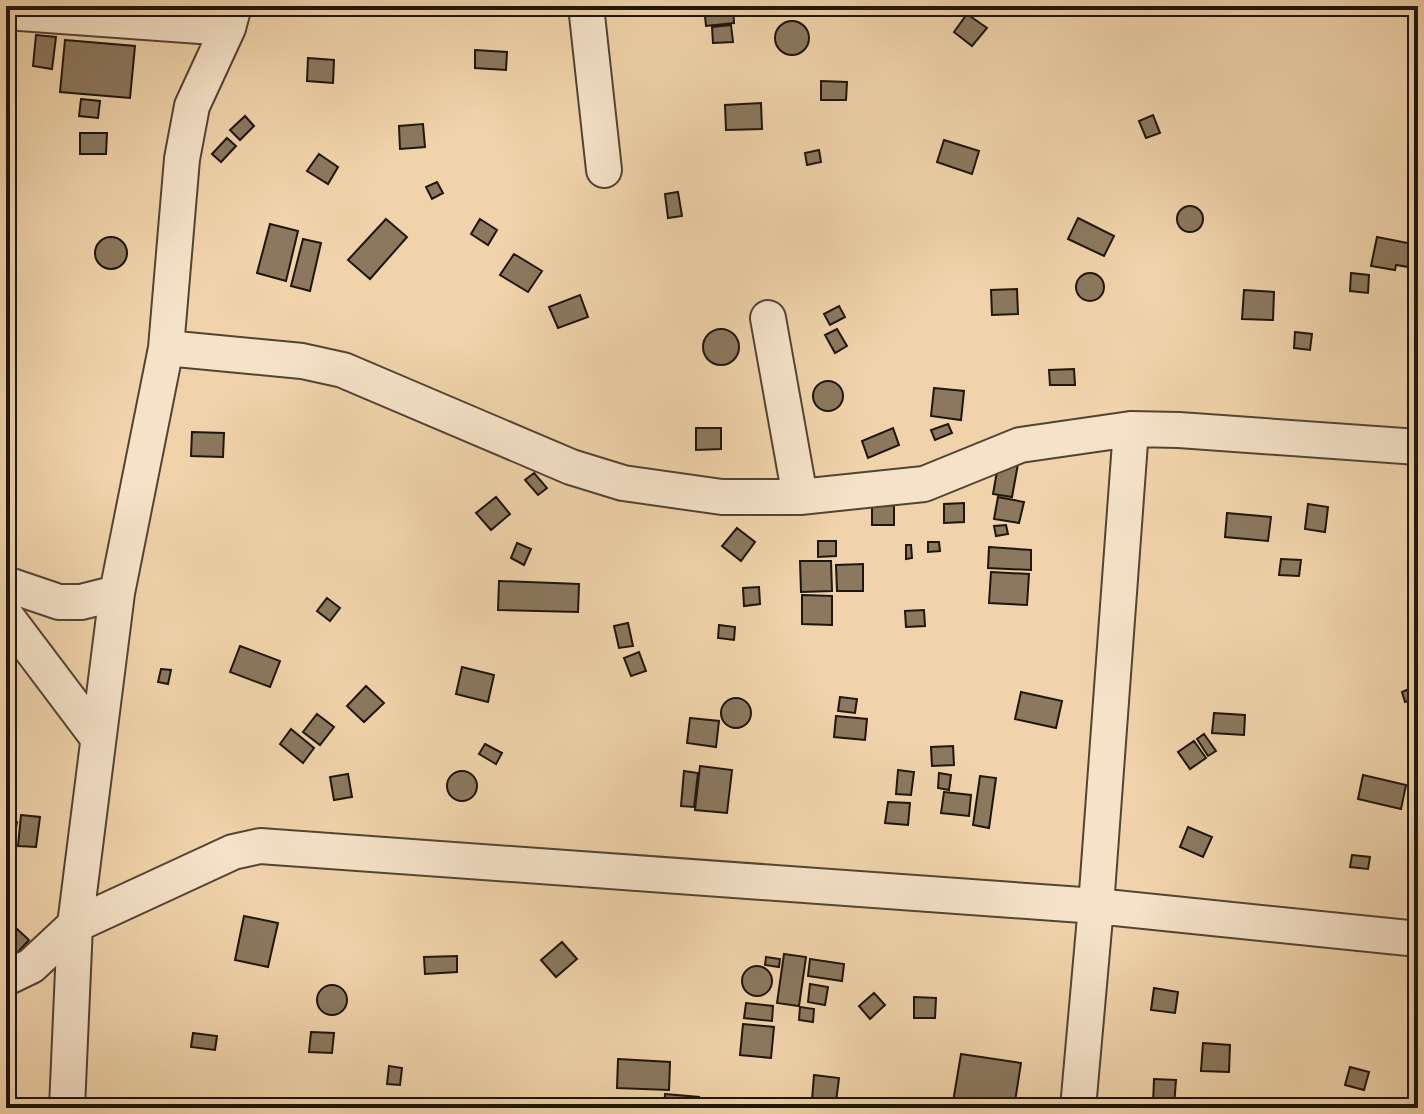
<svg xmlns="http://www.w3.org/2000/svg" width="1424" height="1114" font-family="'IM FELL Great Primer',serif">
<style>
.building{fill:#8b785e;stroke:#1e150b;stroke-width:2}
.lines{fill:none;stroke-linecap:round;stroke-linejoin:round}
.street-casing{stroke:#524433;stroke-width:38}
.street{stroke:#f5e2c8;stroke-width:34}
</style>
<rect width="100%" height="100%" fill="#f0d3aa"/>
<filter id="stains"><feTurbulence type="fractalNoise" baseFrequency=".0025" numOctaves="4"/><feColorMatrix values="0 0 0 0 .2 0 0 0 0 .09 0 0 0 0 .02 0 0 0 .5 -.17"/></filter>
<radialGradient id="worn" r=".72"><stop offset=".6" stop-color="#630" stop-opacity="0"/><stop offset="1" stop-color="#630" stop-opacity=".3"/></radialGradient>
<path class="building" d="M704,6H733L734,23L706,26Z
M967,14L987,28L972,46L954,32Z
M775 38a17 17 0 1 1 34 0a17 17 0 1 1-34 0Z
M731,25L733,42L713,43L712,27Z
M36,35L56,37L52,69L33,66Z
M65,40L135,46L130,98L60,92Z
M475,50L507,52L506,70L475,68Z
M308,58L334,60L333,83L307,81Z
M821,81L847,82L846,100H821Z
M81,99L100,101L98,118L79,116Z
M761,103L762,129L726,130L725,105Z
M1153,115L1160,133L1146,138L1139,121Z
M245,116L254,126L240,140L230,130Z
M423,124L425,147L400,149L399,126Z
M80,133H107L106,154H80Z
M227,138L236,146L221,162L212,154Z
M944,140L979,151L972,174L937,162Z
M819,150L821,162L807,165L805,153Z
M319,154L338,167L328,184L307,171Z
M437,182L443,193L432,199L426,187Z
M678,192L682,216L668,218L665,194Z
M1177 219a13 13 0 1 1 26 0a13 13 0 1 1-26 0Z
M1078,218L1114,236L1104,256L1068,239Z
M386,219L407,237L370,279L348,260Z
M480,219L497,230L488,245L471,234Z
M270,224L298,231L286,281L257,273Z
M95 253a16 16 0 1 1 32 0a16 16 0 1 1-32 0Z
M1377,237L1418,245L1414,268L1396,265L1395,270L1371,266Z
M303,239L321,243L310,291L291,286Z
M514,254L542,271L528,292L500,275Z
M1076 287a14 14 0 1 1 28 0a14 14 0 1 1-28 0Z
M1351,273L1369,275L1368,293L1350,291Z
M1017,289L1018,314L992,315L991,290Z
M1244,290L1274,292L1273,320L1242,319Z
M580,295L588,317L558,328L549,307Z
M839,306L845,317L830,325L824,314Z
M703 347a18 18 0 1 1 36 0a18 18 0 1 1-36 0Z
M837,329L847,346L835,353L825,335Z
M1295,332L1312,334L1310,350L1294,348Z
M1074,369L1075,385H1050L1049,370Z
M813 396a15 15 0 1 1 30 0a15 15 0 1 1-30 0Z
M934,388L964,391L961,420L931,416Z
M948,424L952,433L935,440L931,430Z
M696,428H721V449L696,450Z
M893,428L899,445L868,458L862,441Z
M192,432L224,433L223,457L191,456Z
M999,460L1018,464L1012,497L993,494Z
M534,473L547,488L538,495L525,480Z
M496,497L510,514L491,530L476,513Z
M998,497L1024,502L1019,523L994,519Z
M964,503V522L944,523V504Z
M1308,504L1328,507L1325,532L1305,529Z
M894,505V525H872V506Z
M1227,513L1271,517L1268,541L1225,537Z
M1006,525L1008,534L996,536L994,526Z
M737,528L755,542L741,561L722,546Z
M818,541H836V556L818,557Z
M928,542H939L940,551L928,552Z
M517,543L531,549L524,565L511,558Z
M906,545H911L912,558L906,559Z
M989,547L1031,550V570L988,568Z
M1281,559L1301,560L1299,576L1279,575Z
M800,561H831L832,591L801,592Z
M863,564V591H837L836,565Z
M991,572L1029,574L1027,605L989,603Z
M499,581L579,584L578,612L498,610Z
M759,587L760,604L744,606L743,588Z
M802,595L832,596V625L802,624Z
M327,598L340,608L330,621L317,611Z
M924,610L925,626L906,627L905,611Z
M628,623L633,646L619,648L614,626Z
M719,625L735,627L734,640L718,638Z
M240,646L280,661L270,687L230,672Z
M639,652L646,671L631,676L624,658Z
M462,667L494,675L488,702L456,694Z
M161,669L171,670L168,684L158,682Z
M366,686L384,703L364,722L347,706Z
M1413,687L1416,698L1405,702L1402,692Z
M1021,692L1062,701L1056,728L1015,719Z
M840,697L857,699L855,713L838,711Z
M721 713a15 15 0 1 1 30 0a15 15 0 1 1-30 0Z
M1214,713L1245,715L1244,735L1212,733Z
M317,714L334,727L320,745L303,732Z
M836,716L867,719L865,740L834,737Z
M690,718L719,721L716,747L687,743Z
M291,729L314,748L303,763L280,744Z
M1204,734L1216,751L1208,756L1197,739Z
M1194,741L1206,758L1190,769L1178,752Z
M485,744L502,753L496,764L479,754Z
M953,746L954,765L932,766L931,747Z
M700,766L732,770L727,813L695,810Z
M898,770L914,772L911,795L896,794Z
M447 786a15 15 0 1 1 30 0a15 15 0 1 1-30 0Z
M684,771L698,773L694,807L681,806Z
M939,773L951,775L949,790L938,788Z
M348,774L352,797L334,800L330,777Z
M1363,775L1406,785L1401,809L1358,799Z
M980,776L996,778L989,828L973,825Z
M944,792L971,795L969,816L941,813Z
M888,802L910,803L908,825L885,823Z
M21,815L40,817L36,847L18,846Z
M7,820L17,822L15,834L6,833Z
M1188,827L1212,837L1203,857L1180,847Z
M1352,855L1370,857L1368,869L1350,867Z
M244,916L278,923L268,967L235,960Z
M16,928L29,940L17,953L6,943Z
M562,942L577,959L556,977L541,960Z
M784,954L806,957L799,1006L777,1003Z
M457,956V972L425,974L424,957Z
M766,957L780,959L779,967L765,965Z
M810,959L844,964L842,981L808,976Z
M742 981a15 15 0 1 1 30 0a15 15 0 1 1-30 0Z
M810,984L828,987L825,1005L808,1002Z
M317 1000a15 15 0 1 1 30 0a15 15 0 1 1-30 0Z
M1154,988L1178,992L1175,1013L1151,1010Z
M874,993L885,1005L870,1019L859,1006Z
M914,997L936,998L935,1018H914Z
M746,1003L773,1006L772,1021L744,1018Z
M800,1007L814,1009L813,1022L799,1020Z
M743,1024L774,1027L771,1058L740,1055Z
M311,1032L334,1033L332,1053L309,1052Z
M193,1033L217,1036L215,1050L191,1047Z
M1203,1043L1230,1045L1229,1072L1201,1071Z
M961,1054L1021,1063L1014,1108H952Z
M618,1059L670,1062L669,1090L617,1088Z
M1411,1063L1418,1064V1089L1409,1088Z
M389,1066L402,1068L400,1085L387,1084Z
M1350,1067L1369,1072L1364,1090L1345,1085Z
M814,1075L839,1078L836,1102L812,1100Z
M1154,1079L1176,1080L1174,1106L1153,1104Z
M665,1094L699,1097L698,1108H664Z"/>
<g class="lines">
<g class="street-casing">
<path id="street" d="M586,6L604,170
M6,12L228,28
M768,318L800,497
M166,348L302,361L343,370L571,467L623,483L722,497H800L924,484L1020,445L1131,429
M6,584L59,602H81L117,593
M6,616L98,738
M6,978L31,966L75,925L233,852L260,846L1096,906L1418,939
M67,1108L75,925L117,593L166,348L182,159L192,106L228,28L234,6
M1078,1108L1096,906L1131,429L1179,430L1418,447"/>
</g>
<use href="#street" class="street"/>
</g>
<rect width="1424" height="1114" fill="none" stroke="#f0d3aa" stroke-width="32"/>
<rect x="8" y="8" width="1408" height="1098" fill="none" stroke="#1e150b" stroke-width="4"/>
<rect x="16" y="16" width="1392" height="1082" fill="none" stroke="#1e150b" stroke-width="2"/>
<rect width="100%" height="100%" filter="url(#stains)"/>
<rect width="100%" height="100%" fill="url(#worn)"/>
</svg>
